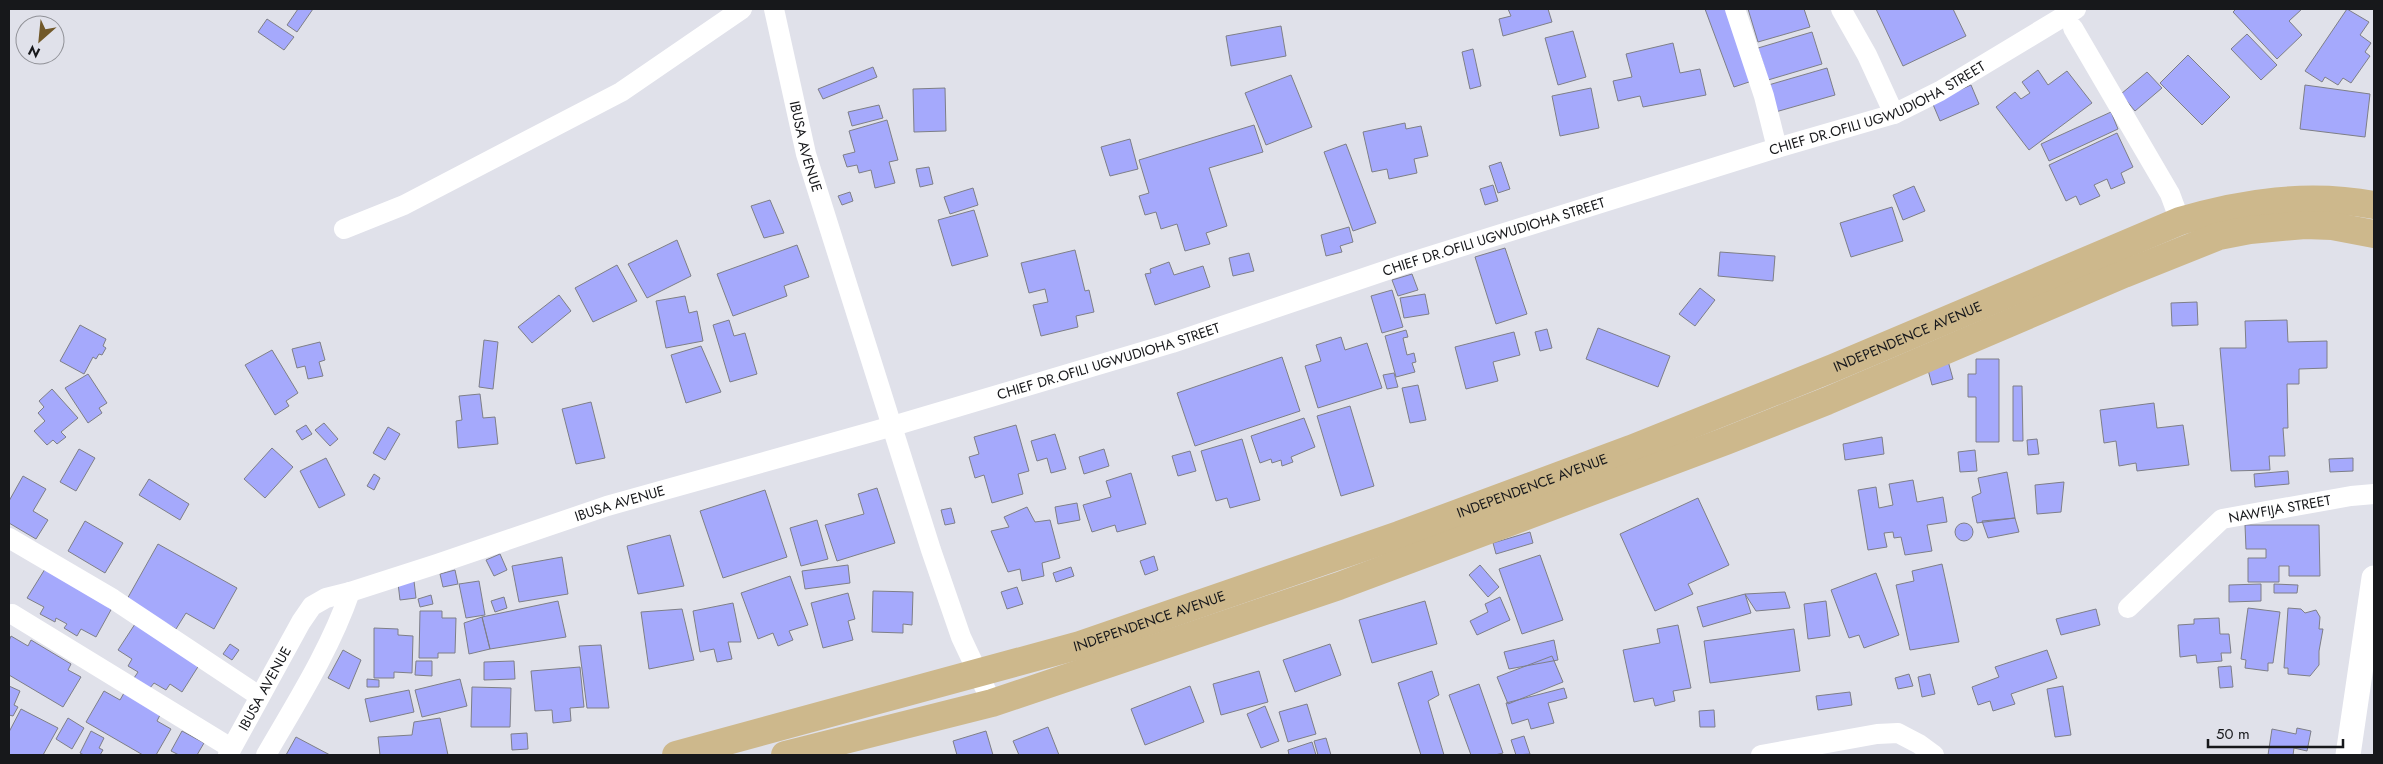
<svg xmlns="http://www.w3.org/2000/svg" width="2383" height="764" font-family="Jost,sans-serif">
<style>
.building{fill:#a5a9fc;stroke:#7e7f87}
.lines{fill:none;stroke-linecap:round;stroke-linejoin:round}
.minor{stroke:#fff;stroke-width:20}
.tertiary{stroke:#fff;stroke-width:25}
.primary{stroke:#cdb88c;stroke-width:28}
.labels{text-anchor:middle;stroke-width:4.5;stroke-linejoin:round;paint-order:stroke}
.street-label{font-size:14px;fill:#17181b;stroke:#e0e1ea}
</style>
<rect width="100%" height="100%" fill="#e0e1ea"/>
<path class="building" d="M298,9H313L297,32L287,25Z
M1508,9H1548L1552,22L1503,36L1499,19L1511,16Z
M1705,9H1732L1758,79L1734,87Z
M1748,9H1804L1810,27L1758,42Z
M1876,9H1953L1966,36L1903,66Z
M2236,9H2302L2289,21L2302,35L2277,59L2233,12Z
M2347,9L2369,22L2360,35L2371,43L2365,52L2370,56L2351,83L2343,78L2338,85L2325,77L2322,82L2305,71Z
M267,19L294,37L284,50L258,32Z
M1281,26L1286,56L1231,66L1226,36Z
M1573,31L1586,77L1558,85L1545,38Z
M1812,32L1822,64L1768,80L1758,48Z
M2247,34L2277,65L2261,80L2231,49Z
M1673,43L1680,73L1700,69L1706,95L1643,107L1640,96L1618,101L1613,81L1632,77L1626,54Z
M1473,49L1481,86L1470,89L1462,52Z
M2188,55L2230,97L2202,125L2160,83Z
M873,67L877,77L823,99L818,89Z
M1827,68L1835,95L1772,113L1765,86Z
M2038,70L2048,85L2067,71L2092,103L2029,150L1996,107L2015,92L2021,99L2030,93L2022,82Z
M2147,72L2162,88L2135,111L2121,94Z
M1291,75L1312,127L1266,145L1245,93Z
M1971,85L1979,104L1940,121L1932,102Z
M2305,85L2370,94L2365,137L2300,129Z
M945,88L946,131L914,132L913,89Z
M1591,88L1599,128L1560,136L1552,96Z
M879,105L883,118L852,126L848,112Z
M2111,112L2118,129L2049,161L2041,144Z
M887,120L898,160L889,162L895,183L875,188L871,170L859,173L857,165L847,167L843,155L855,152L849,131Z
M1405,123L1406,129L1421,126L1428,156L1414,159L1417,173L1389,179L1387,169L1372,172L1363,132Z
M1254,125L1263,152L1209,168L1227,226L1206,233L1210,244L1185,251L1177,224L1161,229L1156,212L1145,215L1139,196L1149,193L1139,160Z
M2117,133L2133,167L2121,173L2125,183L2111,189L2107,179L2094,185L2100,196L2080,205L2076,196L2066,201L2049,165Z
M1130,139L1138,169L1110,176L1101,147Z
M1346,144L1376,223L1353,231L1324,152Z
M1501,162L1510,189L1498,193L1489,166Z
M929,167L933,184L920,187L916,169Z
M1493,185L1498,201L1485,205L1480,189Z
M1914,186L1925,211L1903,220L1893,195Z
M973,188L978,205L950,214L944,197Z
M850,192L853,201L842,205L838,196Z
M770,200L784,233L764,238L751,206Z
M1892,207L1903,241L1851,257L1840,223Z
M974,210L988,256L952,266L938,220Z
M1349,227L1353,242L1340,246L1342,252L1326,256L1321,235Z
M677,240L691,276L647,298L628,264Z
M797,245L809,277L784,286L787,296L733,316L717,274Z
M1505,248L1527,314L1496,324L1475,257Z
M1075,250L1085,291L1089,290L1094,312L1076,316L1078,327L1041,336L1033,305L1048,302L1045,289L1029,293L1021,263Z
M1720,252L1775,256L1773,281L1718,276Z
M1249,253L1254,271L1233,276L1229,258Z
M1169,262L1174,275L1203,266L1210,287L1155,305L1145,274L1151,273L1150,269Z
M617,265L637,301L593,322L575,288Z
M1412,274L1418,290L1398,296L1392,280Z
M1700,288L1715,300L1695,326L1679,314Z
M1392,290L1403,327L1382,333L1371,296Z
M1425,294L1429,314L1404,318L1400,298Z
M559,295L571,311L532,343L518,327Z
M685,296L689,313L697,311L703,341L666,348L656,301Z
M2197,302L2198,325L2172,326L2171,303Z
M729,320L734,336L745,333L757,374L730,382L713,325Z
M2287,320L2288,342L2327,341V368L2299,369V384H2287L2288,428H2283L2285,456H2269L2270,470L2231,471L2220,348H2246L2245,321Z
M80,325L106,339L103,346L106,348L102,355L99,354L96,359L93,357L84,374L60,361Z
M1598,328L1670,356L1658,387L1586,359Z
M1547,329L1552,348L1540,351L1535,332Z
M1406,330L1408,337L1403,338L1407,355L1414,353L1416,362L1412,363L1415,372L1396,377L1385,336Z
M1514,332L1520,355L1493,362L1498,381L1466,389L1455,347Z
M1341,337L1345,350L1367,343L1382,388L1318,408L1305,366L1321,361L1316,345Z
M484,340L498,342L493,389L479,387Z
M320,342L325,360L319,362L323,376L308,379L305,366L297,368L292,349Z
M701,346L721,392L686,403L671,355Z
M272,350L298,393L286,401L289,406L275,415L245,365Z
M1282,357L1300,411L1195,446L1177,393Z
M1976,359H1999V442H1976V397H1968V374H1976Z
M1948,361L1953,379L1932,385L1927,366Z
M1394,373L1398,387L1387,389L1383,375Z
M88,374L107,403L99,408L102,413L88,423L65,388Z
M1418,385L1426,420L1410,423L1402,388Z
M2013,386H2022L2023,441H2013Z
M52,389L78,418L61,432L66,437L57,444L53,440L47,445L34,431L45,421L38,413L44,407L39,401Z
M480,394L483,418L495,417L498,444L458,448L456,421L462,420L459,396Z
M591,402L605,458L576,464L562,409Z
M2154,403L2157,428L2183,425L2189,465L2137,471L2136,463L2119,466L2116,441L2104,443L2100,410Z
M1350,406L1374,486L1341,496L1317,416Z
M1304,418L1315,447L1291,457L1293,462L1282,466L1281,460L1272,463L1271,459L1260,463L1251,436Z
M324,423L338,439L330,446L315,430Z
M306,425L312,434L302,440L296,431Z
M1016,425L1029,471L1018,474L1023,494L992,503L984,475L975,478L969,457L979,454L974,437Z
M388,427L400,434L385,460L373,453Z
M1055,434L1066,469L1051,473L1047,458L1037,461L1031,441Z
M1882,437L1884,454L1845,460L1843,444Z
M1242,439L1260,500L1230,508L1227,498L1216,501L1201,451Z
M2037,439L2039,454L2028,455L2027,440Z
M272,448L293,467L265,498L244,479Z
M79,449L95,458L76,491L60,482Z
M1104,449L1109,466L1084,474L1079,457Z
M1975,450L1977,471L1960,472L1958,452Z
M1190,451L1196,471L1178,476L1172,456Z
M326,458L345,495L319,508L300,471Z
M2353,458V471L2330,472L2329,459Z
M2288,471L2289,484L2255,487L2254,474Z
M2007,472L2015,518L1977,523L1972,497L1981,493L1978,478Z
M1131,473L1146,524L1117,532L1115,525L1092,532L1083,505L1111,497L1106,481Z
M374,474L380,478L374,490L367,486Z
M23,476L46,489L33,511L48,520L36,539L9,523V501Z
M149,479L189,504L180,520L139,495Z
M1913,480L1917,502L1943,497L1947,522L1927,525L1932,551L1905,555L1901,537L1894,538L1893,532L1884,533L1887,547L1868,550L1858,490L1876,487L1879,508L1893,505L1889,484Z
M2064,482L2061,512L2037,514L2035,485Z
M877,488L895,543L837,561L825,525L864,514L858,494Z
M765,490L787,557L723,578L700,511Z
M1698,498L1729,565L1688,584L1693,594L1655,611L1620,534Z
M1077,503L1080,520L1058,524L1055,507Z
M1027,507L1035,522L1050,520L1060,558L1042,563L1044,576L1022,581L1020,569L1008,572L991,531L1009,527L1004,517Z
M951,508L955,523L945,525L941,510Z
M2015,518L2019,532L1988,538L1982,521Z
M817,520L828,559L801,566L790,528Z
M85,521L123,543L105,573L68,551Z
M1955 532a9 9 0 1 1 18 0a9 9 0 1 1-18 0Z
M2245,525H2319L2320,576H2289V566H2279V582H2248V558H2266V549H2246Z
M1530,532L1533,543L1496,554L1493,543Z
M670,535L684,586L638,594L627,546Z
M158,544L237,588L214,629L186,613L176,629L126,601Z
M500,554L507,570L494,576L486,560Z
M1540,555L1563,620L1522,634L1499,569Z
M1154,556L1158,570L1145,575L1140,561Z
M562,557L568,594L519,602L512,566Z
M1942,564L1959,642L1910,650L1896,585L1914,581L1912,571Z
M848,565L850,583L805,589L802,571Z
M1480,565L1499,587L1488,597L1469,575Z
M1071,567L1074,576L1056,582L1053,573Z
M45,569L112,608L96,637L81,629L77,636L64,628L67,624L56,618L55,622L40,614L44,607L27,598Z
M455,570L458,584L443,587L440,574Z
M1876,573L1899,635L1864,648L1859,635L1849,638L1831,590Z
M790,576L808,625L789,631L793,640L778,646L773,633L758,639L741,593Z
M414,581L416,598L400,600L398,583Z
M479,581L485,615L466,618L459,584Z
M2261,584V601L2229,602V585Z
M2274,584L2298,585L2297,593H2274Z
M1017,587L1023,604L1007,609L1001,592Z
M873,591L913,592L912,625L903,624V633L872,632Z
M1785,592L1790,608L1756,611L1745,594Z
M848,593L855,619L848,621L853,640L823,648L811,603Z
M1745,594L1751,613L1703,627L1697,607Z
M431,595L433,604L420,607L418,599Z
M504,597L507,608L495,612L491,601Z
M1500,597L1510,620L1477,635L1470,621L1488,612L1485,604Z
M558,601L566,637L490,649L482,617Z
M1425,601L1437,644L1372,663L1359,620Z
M1826,601L1830,636L1808,639L1804,604Z
M733,603L741,642H728L732,659L717,662L714,649L700,652L693,611Z
M2248,608L2280,612L2273,663H2268V671L2245,668L2246,660L2241,659Z
M2288,608L2301,609L2305,613L2316,610L2320,617L2319,629H2323L2319,651V665L2310,676L2288,674V668H2284Z
M682,609L694,660L649,669L641,612Z
M2096,609L2100,625L2061,635L2056,619Z
M420,611H442V618H456L455,653H438V658H419Z
M482,617L490,649L469,654L464,623Z
M2219,618L2220,634H2229L2231,653H2221L2222,661L2197,663L2196,655L2180,657L2178,625L2194,624V619Z
M137,621L201,662L182,692L170,684L166,690L154,683L150,688L134,678L138,672L128,666L132,659L118,650Z
M1678,625L1691,688L1673,691L1675,701L1655,706L1653,698L1634,702L1623,650L1660,643L1657,629Z
M374,628L398,629V635L413,636L412,673L394,672V678H374Z
M1794,629L1800,671L1710,683L1704,641Z
M11,636L28,646L31,640L71,664L68,670L81,677L63,707L9,675V641Z
M1554,640L1558,660L1509,669L1504,652Z
M230,644L239,650L232,660L223,654Z
M1330,644L1341,675L1295,692L1283,660Z
M601,645L609,708H587L579,646Z
M343,650L361,660L349,689L328,678Z
M2047,650L2057,678L2011,694L2015,704L1993,711L1990,701L1978,705L1972,687L1999,677L1995,667Z
M1552,656L1563,682L1508,704L1497,677Z
M416,661H432V676L415,675Z
M514,661L515,679L484,680V662Z
M2231,666L2233,687L2220,688L2218,667Z
M580,667L584,707L570,708L571,721L553,723L552,710L535,711L531,671Z
M1259,671L1268,702L1221,715L1213,684Z
M1432,671L1439,695L1428,701L1444,755H1421L1398,683Z
M1909,674L1913,686L1898,689L1895,678Z
M1930,674L1935,694L1922,697L1918,677Z
M367,679L379,680V687H367Z
M460,679L467,706L422,717L415,690Z
M1479,684L1503,753L1495,755H1471L1449,695Z
M9,686L20,691L14,705L18,707L13,716L9,715Z
M1190,686L1204,722L1145,745L1131,709Z
M2063,686L2071,735L2055,737L2047,689Z
M472,687L511,688L510,727H471Z
M1564,688L1567,698L1548,703L1554,723L1531,729L1528,719L1512,724L1506,703Z
M409,690L414,712L370,722L365,699Z
M104,691L120,700L124,693L160,715L157,721L171,729L156,755H143L86,722Z
M1850,692L1852,705L1818,710L1816,696Z
M1307,704L1316,734L1288,742L1279,712Z
M1265,706L1279,741L1261,748L1247,714Z
M21,709L58,728L43,755H9V732Z
M1714,710L1715,727H1700L1699,711Z
M68,718L84,728L72,749L56,739Z
M440,718L448,755H380L378,737L412,735L414,722Z
M1048,727L1059,755H1019L1013,741Z
M2297,728L2311,731L2307,751L2294,748L2293,755H2268L2272,729L2296,734Z
M91,731L104,738L99,748L103,750L100,755H84L80,753Z
M182,731L204,743L197,755H179L171,751Z
M986,731L993,755H957L953,741Z
M527,733L528,749L512,750L511,734Z
M1524,736L1530,754L1516,755L1511,740Z
M296,737L330,755H286Z
M1326,738L1331,755H1318L1314,741Z
M1312,742L1316,755H1289L1288,750Z"/>
<g class="lines">
<g class="minor">
<path id="s1" d="M774,9L806,154L931,550L961,637L992,703"/>
<path d="M1735,9L1764,96L1777,148"/>
<path d="M1841,9L1867,55L1894,114"/>
<path d="M2073,28L2170,194L2180,221"/>
<path d="M344,229L404,205L621,92L742,9"/>
<path d="M9,538L113,599L259,696"/>
<path id="s2" d="M2128,608L2222,519L2351,496L2374,494"/>
<path d="M12,614L231,748"/>
<path id="s3" d="M228,755L301,622L312,606L326,598L350,592L437,564L607,506L893,426L1172,343L1402,265L1777,148L1894,114L1940,91L2076,9"/>
<path d="M266,755C296,703 330,650 350,592"/>
<path d="M1761,755L1877,734L1898,733L1919,744L1934,755"/>
</g>
<path class="tertiary" d="M2348,755L2374,578"/>
<g class="primary">
<path id="s4" d="M676,755L1080,645L1399,535L1631,449L1833,368L2180,221C2244,202 2308,193 2374,205"/>
<path d="M785,755L992,703L1339,586L1726,441L1827,401L2124,274L2219,236L2250,230L2305,225L2332,226L2374,234"/>
</g>
</g>
<g class="labels">
<g class="street-label">
<text dy="5" stroke="none"><textPath href="#s3" startOffset="1815">CHIEF DR.OFILI UGWUDIOHA STREET</textPath></text>
<text dy="5" stroke="none"><textPath href="#s1" startOffset="141">IBUSA AVENUE</textPath></text>
<text dy="5" stroke="none"><textPath href="#s3" startOffset="1410">CHIEF DR.OFILI UGWUDIOHA STREET</textPath></text>
<text dy="5" stroke="none"><textPath href="#s4" startOffset="1302">INDEPENDENCE AVENUE</textPath></text>
<text dy="5" stroke="none"><textPath href="#s3" startOffset="1005">CHIEF DR.OFILI UGWUDIOHA STREET</textPath></text>
<text dy="5" stroke="none"><textPath href="#s4" startOffset="898">INDEPENDENCE AVENUE</textPath></text>
<text dy="5" stroke="none"><textPath href="#s3" startOffset="496">IBUSA AVENUE</textPath></text>
<text dy="5" stroke="none"><textPath href="#s2" startOffset="188">NAWFIJA STREET</textPath></text>
<text dy="5" stroke="none"><textPath href="#s4" startOffset="492">INDEPENDENCE AVENUE</textPath></text>
<text dy="5" stroke="none"><textPath href="#s3" startOffset="76">IBUSA AVENUE</textPath></text>
</g>
</g>
<rect width="2383" height="764" fill="none" stroke="#17181b" stroke-width="20"/>
<g transform="translate(40 40) rotate(207)"><circle r="24" fill="#e0e1ea" stroke="#909197"/>
<path d="M0-4L9 19L0 12L-9 19Z" fill="#715829"/>
<text y="-8" font-size="14" font-weight="bold" text-anchor="middle" fill="#17181b">N</text>
</g>
<path d="M2208 739v8h135v-8" fill="none" stroke="#17181b" stroke-width="2.5"/>
<text x="2216" y="739" font-size="15" fill="#17181b" stroke="#e0e1ea" stroke-width="4" paint-order="stroke">50 m</text>
</svg>
